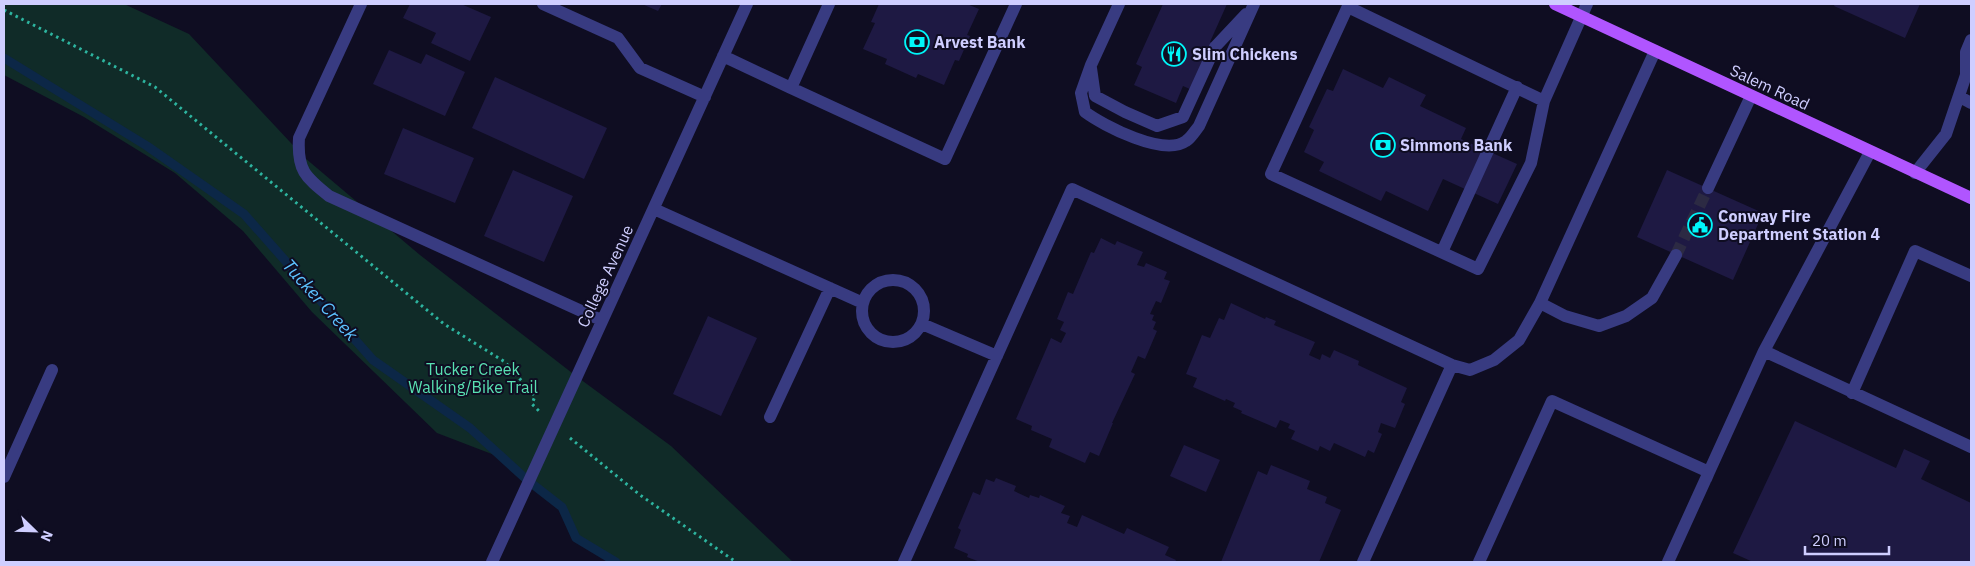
<svg xmlns="http://www.w3.org/2000/svg" width="1975" height="566" font-family="'IBM Plex Sans',sans-serif">
<style>
.green{fill:#102b28}
.lines{fill:none;stroke-linecap:round;stroke-linejoin:round}
.stream{stroke:#0c2747;stroke-width:9}
.building{fill:#1e1943}
.minor-tunnel{stroke:#2c2a43;stroke-width:12;stroke-dasharray:12 6;stroke-linecap:butt}
.path{stroke:#2db49f;stroke-width:3;stroke-dasharray:2.5 4;stroke-linecap:butt}
.minor{stroke:#383b81;stroke-width:12}
.major{stroke:#b055ff;stroke-width:12}
.labels{text-anchor:middle;stroke-width:4;stroke-linejoin:round;paint-order:stroke}
.poi-label{font-size:16px;font-weight:bold;fill:#cfceff;stroke:#0f0d22;text-anchor:start}
.street-label{font-size:16px;fill:#cfceff;stroke:#0f0d22}
.park-label{font-size:16px;fill:#59e0b2;stroke:#0f0d22}
.water-label{font-size:18px;font-style:italic;fill:#5cc2ff;stroke:#0f0d22}
</style>
<rect width="100%" height="100%" fill="#0f0d22"/>
<path class="green" d="M4,4H124L189,34L305,158L420,255L576,376L671,446L793,562H616L576,538L562,507L497,456L437,433L312,312L243,231L175,173L84,117L4,75Z"/>
<g class="lines">
<path class="stream" d="M4,58L147,146L244,214L373,360L470,428L526,479L562,507L576,538L616,562"/>
</g>
<path class="building" d="M410,4H461L491,17L470,61L431,43L436,33L403,18Z
M642,4H662L658,11Z
M879,4H967L979,9L967,35L970,36L959,61L955,60L944,85L918,74L916,78L885,64L887,59L863,49L875,23L871,22Z
M1163,4H1227L1210,42L1213,43L1192,90L1183,86L1176,103L1134,85L1142,67L1136,64Z
M1835,4H1920L1905,38L1834,6Z
M389,50L421,64L426,54L465,72L445,116L373,84Z
M1343,69L1383,88L1389,77L1426,95L1420,106L1466,128L1461,139L1517,164L1498,204L1443,179L1428,211L1386,191L1381,201L1319,171L1324,162L1304,152L1314,130L1309,127L1327,89L1333,91Z
M495,77L607,128L584,179L472,128Z
M403,128L474,158L455,203L384,174Z
M513,170L573,196L544,262L484,236Z
M1667,170L1763,213L1733,280L1637,237Z
M1101,238L1115,245L1117,241L1143,252L1137,265L1144,267L1146,263L1167,272L1164,279L1170,281L1161,303L1156,301L1150,314L1154,315L1152,320L1156,322L1153,329L1157,331L1145,359L1138,356L1131,372L1135,374L1112,423H1113L1099,456L1090,452L1085,463L1049,447L1052,439L1031,430L1032,426L1016,419L1051,338L1061,343L1066,333L1060,330L1064,322L1057,319L1068,292L1073,294L1091,252L1094,253Z
M1231,303L1265,319L1266,317L1276,321L1274,325L1315,342L1309,355L1320,360L1322,354L1330,358L1334,350L1359,361L1358,365L1407,388L1401,402L1405,404L1395,428L1381,423L1378,432L1382,434L1374,453L1368,450L1365,457L1334,443L1330,451L1320,446L1318,451L1291,439L1295,431L1288,428L1290,424L1280,420L1276,428L1241,413L1242,411L1233,407L1235,403L1226,399L1225,401L1193,387L1197,378L1186,374L1202,335L1210,338L1219,318L1224,320Z
M708,316L757,338L721,416L673,394Z
M1795,421L1896,468L1904,449L1930,461L1921,479L1971,503V562H1753L1733,553Z
M1184,445L1220,460L1206,492L1170,476Z
M1271,465L1310,481L1307,489L1327,497L1325,503L1341,510L1319,562H1221L1258,471L1267,475Z
M996,478L1016,486L1014,491L1029,498L1030,495L1039,498L1040,495L1065,506L1061,513L1070,516L1067,523L1077,527L1082,515L1124,534L1127,528L1169,547L1165,555L1176,560L1175,562H980L967,557L968,554L954,548L961,530L958,528L973,492L980,495L986,479L994,482Z"/>
<g class="lines">
<path class="minor-tunnel" d="M1676,255L1708,188"/>
<path class="path" d="M4,10L155,87L444,324L505,362L535,396L532,404L539,411
M570,438L640,495L736,562"/>
<path class="minor" d="M361,4L299,138C297,170 305,177 329,196L601,320
M543,4L618,38L640,68L705,97
M1119,4L1091,65L1081,93L1085,112C1104,126 1164,157 1186,141C1191,138 1195,131 1199,126L1254,4
M1349,4L1271,174L1478,269L1531,163L1544,101L1587,4
M1348,7L1544,101
M723,56L791,88L829,4
M1091,68L1095,96L1125,112L1157,126L1183,117L1215,47L1246,14
M791,88L945,159L1016,4
M1960,97L1971,103
M1915,173L1946,134L1966,75V52L1971,40
M1708,188L1751,96
M654,209L863,303
M1442,252L1517,87
M862 311a31 31 0 1 1 62 0a31 31 0 1 1-62 0Z
M1540,303L1565,316L1599,326L1626,316L1652,298L1676,255
M922,324L997,356
M1764,351L1971,447
M1852,393L1915,251L1971,276
M1552,401L1709,472L1706,479
M770,417L830,288
M4,477L52,370
M492,562L747,4
M904,562L1072,189L1452,365L1470,370L1494,360L1519,340L1540,303L1655,51
M1363,562L1452,365
M1479,562L1552,401
M1668,562L1764,351L1870,152"/>
<path class="major" d="M1555,4L1971,198"/>
</g>
<defs>
<g id="bank-ring" transform="scale(1.25)"><circle r="9.5" fill="#0f0d22" stroke="#00f6f9" stroke-width="1.5"/><path d="M-6-4H6V4H-6ZM0-2.3a2.3 2.3 0 1 0 0 4.6a2.3 2.3 0 1 0 0-4.6Z" fill="#00f6f9"/></g>
<g id="restaurant-ring" transform="scale(1.25)"><circle r="9.5" fill="#0f0d22" stroke="#00f6f9" stroke-width="1.5"/><path d="M-5-6h1v4h1v-4h1v4h1v-4h1v5L-1.5 .5V6h-2V.5L-5-1ZM5-6V6H3V1.5H1.5Q1.5-4 5-6Z" fill="#00f6f9"/></g>
<g id="civic-ring" transform="scale(1.25)"><circle r="9.5" fill="#0f0d22" stroke="#00f6f9" stroke-width="1.5"/><path d="M-.6-6.5H3V-4.5H.6V-3L4-1V1h2V6H-6V1h2V-1L-.6-3ZM-1.2 2.5V6h2.4V2.5Z" fill="#00f6f9"/></g>
</defs>
<g fill-rule="evenodd">
<use href="#bank-ring" x="917" y="42"/>
<use href="#restaurant-ring" x="1174" y="54"/>
<use href="#bank-ring" x="1383" y="145"/>
<use href="#civic-ring" x="1700" y="225"/>
</g>
<g class="labels">
<g class="poi-label">
<text x="934" y="48">Arvest Bank</text>
<text x="1192" y="60">Slim Chickens</text>
<text x="1400" y="151">Simmons Bank</text>
<text x="1718" y="222">Conway Fire<tspan x="1718" dy="18">Department Station 4</tspan></text>
</g>
<g class="street-label">
<text transform="translate(1770 87) rotate(25)" y="6">Salem Road</text>
<text transform="translate(605 276) rotate(-65)" y="6">College Avenue</text>
</g>
<g class="park-label">
<text x="473" y="375">Tucker Creek<tspan x="473" dy="18">Walking/Bike Trail</tspan></text>
</g>
<g class="water-label">
<text transform="translate(320 300) rotate(48)" y="6">Tucker Creek</text>
</g>
</g>
<rect width="1975" height="566" fill="none" stroke="#cfceff" stroke-width="10"/>
<g transform="translate(35 531) rotate(113)" stroke="#0f0d22" stroke-width="4" paint-order="stroke">
<path d="M0-4L9 19L0 12L-9 19Z" fill="#cfceff"/>
<text y="-8" font-size="14" font-weight="bold" text-anchor="middle" fill="#cfceff">N</text>
</g>
<path d="M1805 546v8h84v-8" fill="none" stroke="#cfceff" stroke-width="2.5"/>
<text x="1812" y="546" font-size="15" fill="#cfceff" stroke="#0f0d22" stroke-width="4" paint-order="stroke">20 m</text>
</svg>
